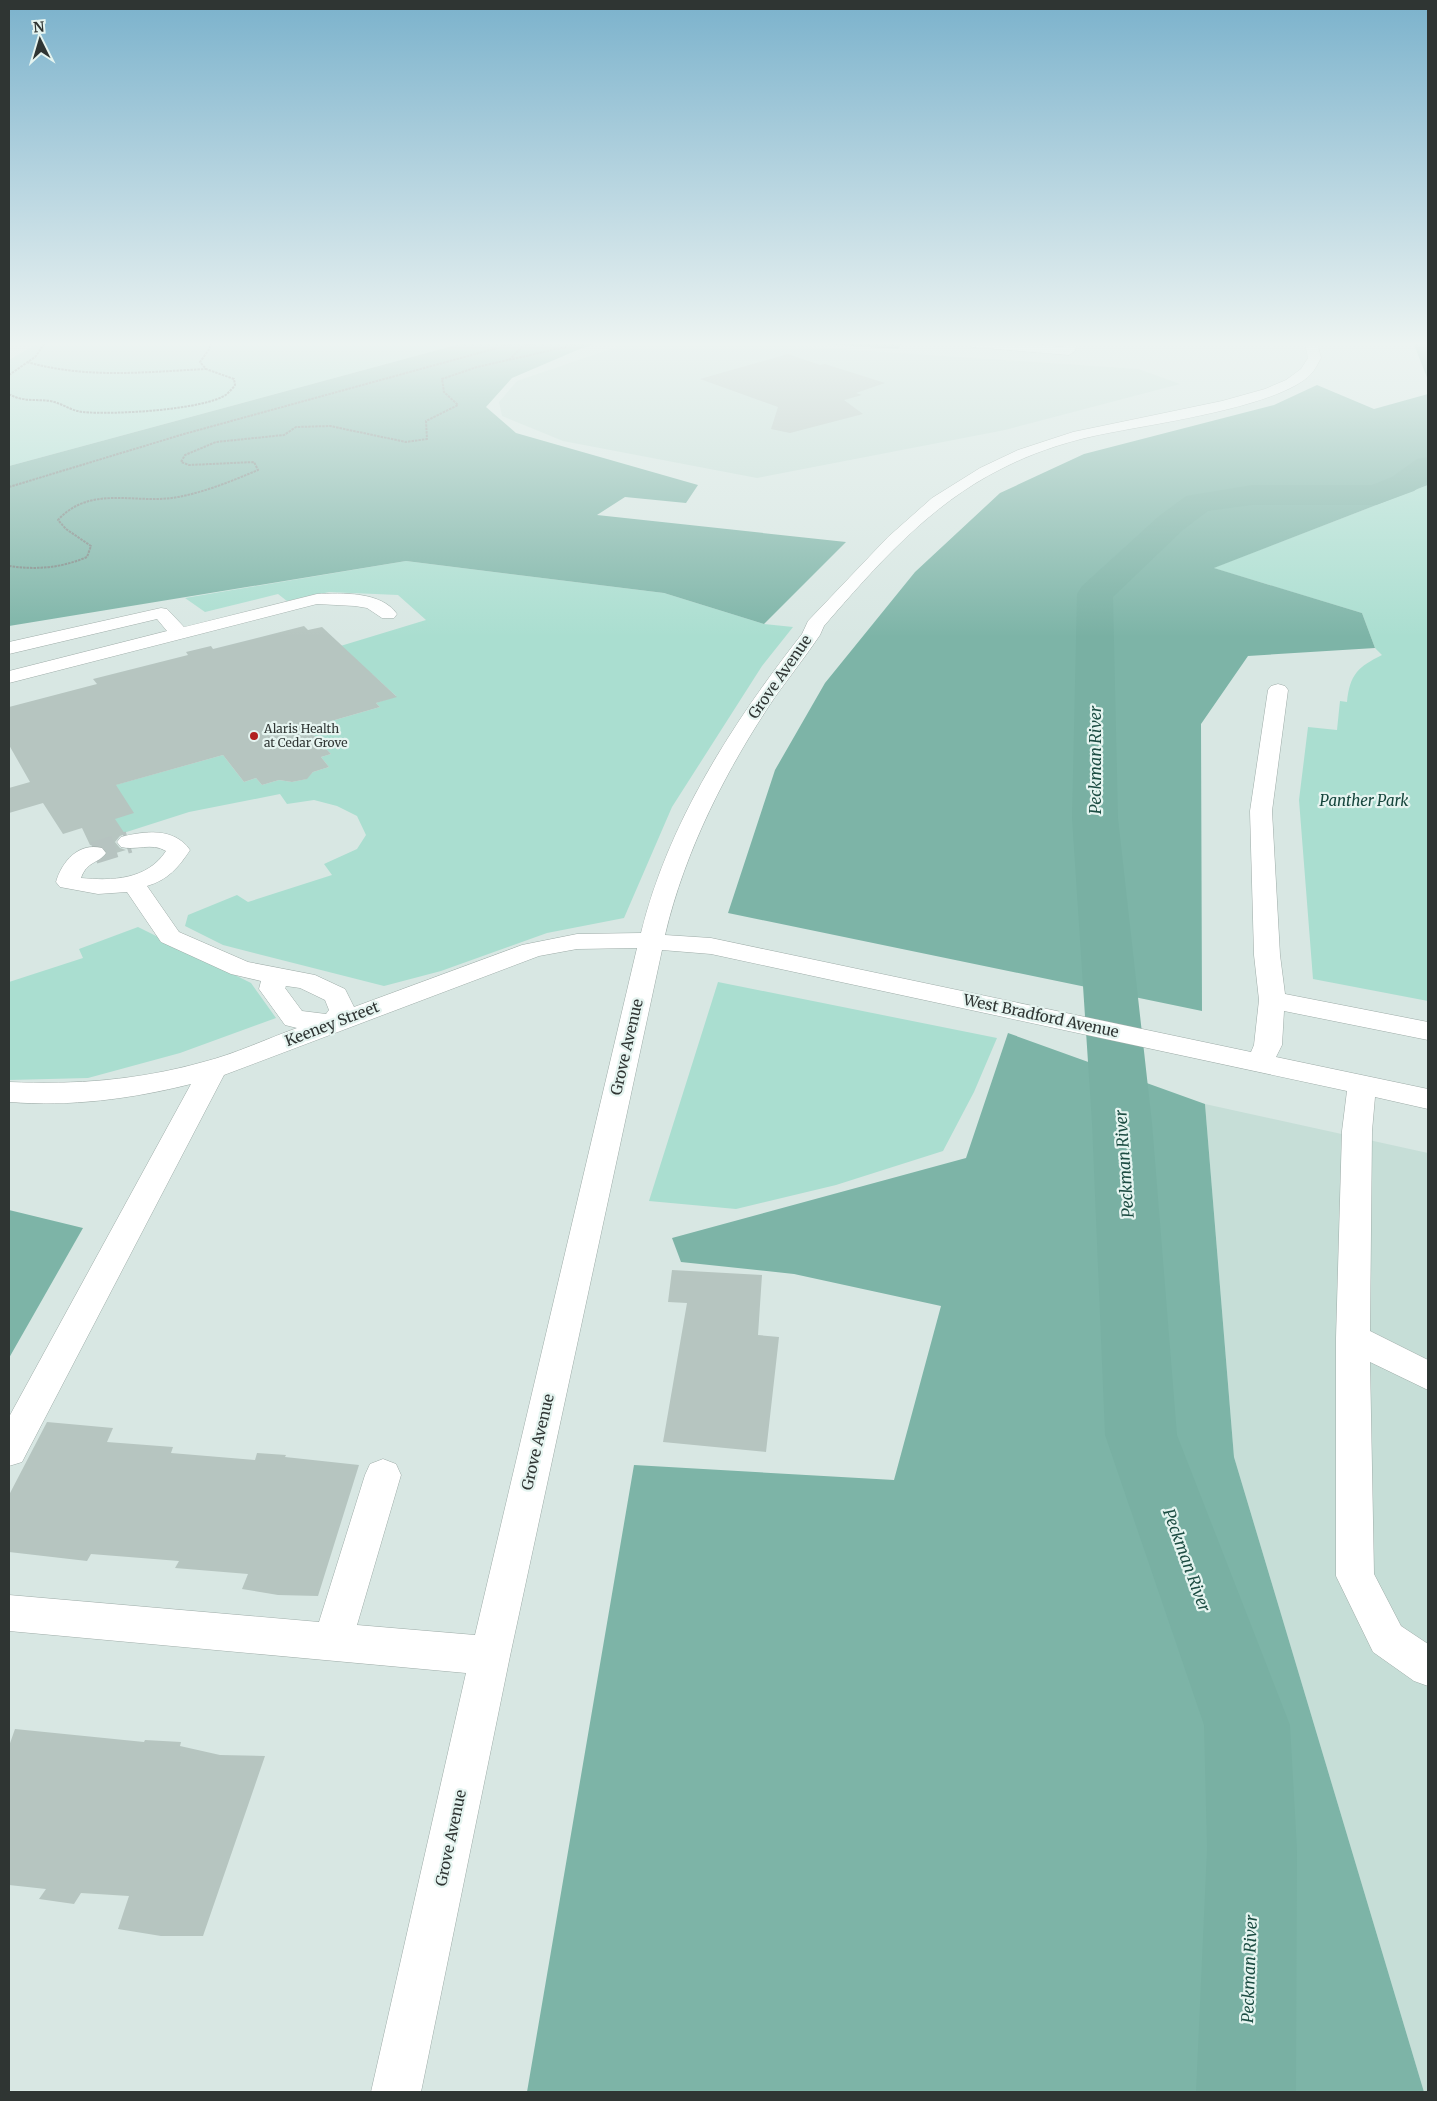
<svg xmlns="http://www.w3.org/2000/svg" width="1437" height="2101" font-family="Merriweather,serif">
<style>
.built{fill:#c6ded7}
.green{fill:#aaded0}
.forest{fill:#7db4a7}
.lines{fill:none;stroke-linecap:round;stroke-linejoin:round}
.river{fill:#79b0a3;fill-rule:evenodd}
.building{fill:#b6c5c0}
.minor-tunnel{stroke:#b6c3c0;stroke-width:22;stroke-dasharray:22 11;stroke-linecap:butt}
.minor-casing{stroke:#9eaca8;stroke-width:1}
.path{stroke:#7d8784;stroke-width:2;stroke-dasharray:2.5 1;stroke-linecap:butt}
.minor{fill:#fff;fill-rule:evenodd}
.poi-dot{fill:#b1201f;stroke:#e5f4f0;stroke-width:2}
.labels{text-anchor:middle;stroke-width:4.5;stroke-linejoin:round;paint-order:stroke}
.far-poi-label{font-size:12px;fill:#2f3533;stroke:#e5f4f0;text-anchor:start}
.street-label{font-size:15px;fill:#2f3533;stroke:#e5f4f0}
.park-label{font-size:15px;font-style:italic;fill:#15453c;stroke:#e5f4f0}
.water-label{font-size:16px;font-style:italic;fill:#1c4c42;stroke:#e5f4f0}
</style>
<rect width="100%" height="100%" fill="#d8e7e3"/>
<path class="built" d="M631,342H734L1138,369L1180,384L1005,430L757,478L563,441L502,416L499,402L517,381Z
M1205,1104L1428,1153V2092H1424L1234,1457Z"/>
<path class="green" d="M40,342H467L9,466V360Z
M1428,485V1001L1313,979L1299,800L1308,727L1337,730L1340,701L1347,702C1350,674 1358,667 1382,655L1375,648L1362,613L1213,568Z
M406,561L664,593L764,624L793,627L762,666L672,807L624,918L547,933L441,971L384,986L223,945L185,926L188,915L237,895L248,902L332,875L324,864L357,849L366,835L357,816L337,806L314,800L287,804L280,794L189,812L114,836L105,822L108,787L223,755L244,782L256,778L262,785L279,780L292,782L306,779L313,772L329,767L321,757L331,754L307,728L380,707L376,703L396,696L372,674L357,678L324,651L426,620L398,595L329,592L287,601L278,594L205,612L185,598Z
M138,927L251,983L276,1018L180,1053L88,1078L9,1080V982L83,958L79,949Z
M718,982L997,1038L974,1092L943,1151L836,1185L736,1209L649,1201Z"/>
<path class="forest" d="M467,342H603L582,348L512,378L486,407L516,433L698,485L686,503L625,497L597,515L846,542L764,624L664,593L406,561L9,626V466Z
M790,342H903L898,349Z
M1413,342H1428V380Z
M1317,385L1374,409L1428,394V485L1214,568L1362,613L1375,648L1248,656L1201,724L1202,1011L728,913L775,770L825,683L915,572L1000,493L1084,454L1274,405Z
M1008,1033L1205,1104L1234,1457L1424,2092H527L634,1465L894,1480L941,1306L794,1274L681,1262L672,1238L966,1158Z
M9,1210L83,1228L9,1358Z"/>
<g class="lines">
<path class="river" d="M1428,457V481L1414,491L1376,505H1252L1208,511L1183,530L1113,597L1118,818L1152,1123L1177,1435L1290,1725L1297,1849L1296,2092H1196L1207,1849L1204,1725L1105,1435L1092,1123L1072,818L1077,594L1082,586L1159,516L1186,496L1252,485H1372L1392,477L1417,459Z"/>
</g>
<path class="building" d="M788,354L820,365L825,364L885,383L856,393L862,395L844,400L863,414L790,433L771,429L778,407L700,379Z
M304,626L308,630L322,627L397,697L376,703L380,707L307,728L331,754L321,757L329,767L313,772L307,779L292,782L279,780L262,785L256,778L244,782L223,755L116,785L134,813L115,819L125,834L120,836L115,842L120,848L126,850L106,856L108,853L103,847L90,845L82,828L63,834L43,803L9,813V788L30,782L9,745V707L97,684L93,679L188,655L186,652L211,646L213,649Z
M672,1270L762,1275L758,1335L779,1337L766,1452L663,1442L687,1303L668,1302Z
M47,1422L113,1428L107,1442L173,1447L171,1453L255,1460L257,1453L286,1455L285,1457L359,1465L318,1596L278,1595L242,1589L248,1574L175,1568L179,1561L91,1554L87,1561L9,1552V1495Z
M15,1729L144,1742L145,1740L181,1742L180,1746L220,1755L265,1756L203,1936H161L118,1929L129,1896L81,1893L74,1904L39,1899L46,1889L9,1885V1746Z"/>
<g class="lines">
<path class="minor-tunnel" d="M94,853L129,842"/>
<g class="minor-casing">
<path id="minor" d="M1012,342L1064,347L1065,342H1077L1075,351L1069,355L972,347L966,343Z
M1305,342H1317L1321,358C1318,363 1315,370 1311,374C1279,408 1143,425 1094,436C1062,443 1030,454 1001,469C929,505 876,566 824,626L820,635C806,656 790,676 775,697C727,768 685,850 665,935L711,938L1251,1052L1254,1045L1259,1000L1254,955L1250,811L1268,690L1271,686L1278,684L1285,686L1288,690L1272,811L1280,955L1285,994L1428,1022V1040L1284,1011L1282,1045L1276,1057L1428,1089V1109L1375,1097L1372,1131L1370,1331L1428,1360V1390L1370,1362L1374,1574L1401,1626L1428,1644V1686L1414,1681L1373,1652L1336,1576V1338L1342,1131L1347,1091L711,954L662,950L510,1656L421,2092H371L466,1673L9,1631V1595L319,1622L365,1475L370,1464L383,1459L396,1464L401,1475L357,1625L475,1635L637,948L577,949L539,956L224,1075L22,1462L9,1466V1417L191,1084C131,1099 70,1107 9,1102V1082C75,1085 139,1080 203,1062C235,1054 266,1039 297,1028L285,1025L259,989L261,981L231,974L161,942L127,892L98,894L60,887L56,882C62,861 79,842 102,848L106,853C98,864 87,861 81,878C112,881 147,880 166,851C151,842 136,851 121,847L117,842L121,837C144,831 174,827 190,850C179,867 168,880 147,886L179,932L248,962L315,975L345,989L354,1007L522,945L577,934L641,933C668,823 733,722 802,634L808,621L888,537L932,498L980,468L1018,450L1073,432L1222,401L1265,389L1286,380L1301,369L1308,358ZM286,986L300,988L325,1000L329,1010L326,1014L302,1011L285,988Z
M317,594C342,593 381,591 397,614L394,618H382L367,608L355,606L317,604L9,683V671L167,631L157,619L9,654V642L161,608L167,609L184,627Z"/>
</g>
<path class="path" d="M509,360L523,346L540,342
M27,362C87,379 145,372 206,369
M9,375L35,357L46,342
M9,394C22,402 36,399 50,401C62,403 71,411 83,412C111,415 206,410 227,394C230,391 233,388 235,385L234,379L206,369L200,362L210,348V342
M9,487L184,434L519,342
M9,566C37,570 61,568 87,557L91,546L66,529L58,520C91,484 136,505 178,497C205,492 232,481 258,470L254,462L189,465L181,462L185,455L216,442L284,435L296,427L330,426L406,442L427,439L426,421L458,405L444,392L442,379L477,367L588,342"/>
<use href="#minor" class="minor"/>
</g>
<linearGradient id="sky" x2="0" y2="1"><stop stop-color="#7bb2cc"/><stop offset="0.54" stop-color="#edf4f2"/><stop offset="1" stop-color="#edf4f2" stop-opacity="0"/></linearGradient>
<rect width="1437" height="637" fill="url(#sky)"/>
<circle class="poi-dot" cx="254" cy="736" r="5"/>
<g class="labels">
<g class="far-poi-label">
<text x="264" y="733">Alaris Health<tspan x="264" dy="14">at Cedar Grove</tspan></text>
</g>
<g class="street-label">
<text transform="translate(780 677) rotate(-55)" y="5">Grove Avenue</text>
<text transform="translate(1041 1016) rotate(12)" y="5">West Bradford Avenue</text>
<text transform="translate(332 1024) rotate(-21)" y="5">Keeney Street</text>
<text transform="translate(627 1047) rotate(-77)" y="5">Grove Avenue</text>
<text transform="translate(538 1442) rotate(-77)" y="5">Grove Avenue</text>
<text transform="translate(451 1838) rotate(-78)" y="5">Grove Avenue</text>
</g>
<g class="park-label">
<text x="1364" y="806">Panther Park</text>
</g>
<g class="water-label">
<text transform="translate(1095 760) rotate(-90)" y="6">Peckman River</text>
<text transform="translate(1124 1164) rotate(-94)" y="6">Peckman River</text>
<text transform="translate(1187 1560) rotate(70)" y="6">Peckman River</text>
<text transform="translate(1249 1969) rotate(-88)" y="6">Peckman River</text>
</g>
</g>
<rect width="1437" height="2101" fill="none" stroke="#2f3533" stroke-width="20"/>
<g transform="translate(40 40) rotate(355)" stroke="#e5f4f0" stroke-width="4" paint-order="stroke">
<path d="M0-4L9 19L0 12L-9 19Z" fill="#2f3533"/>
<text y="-8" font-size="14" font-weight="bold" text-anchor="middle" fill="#2f3533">N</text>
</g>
</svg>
